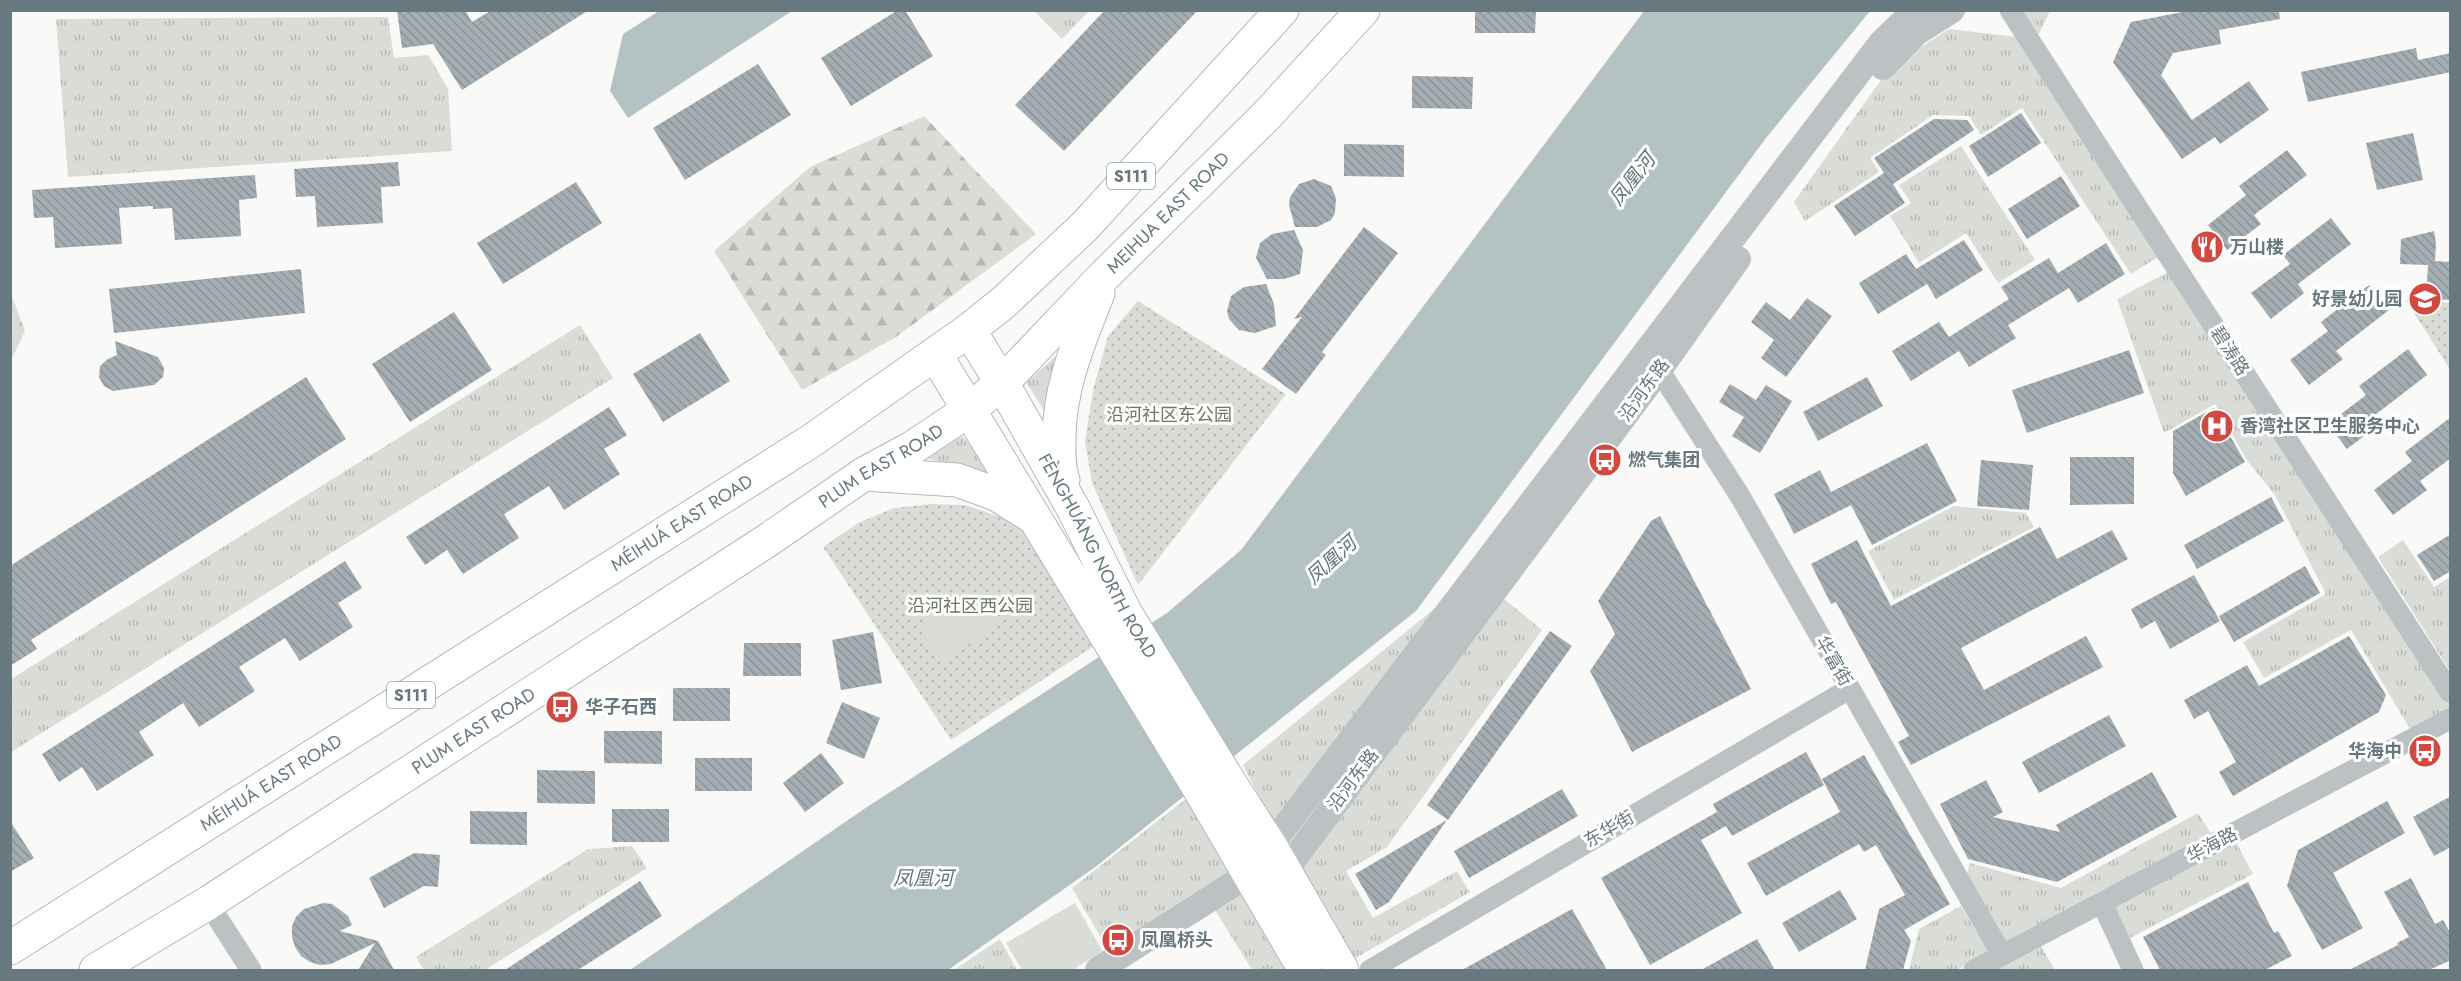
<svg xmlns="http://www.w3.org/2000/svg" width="2461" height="981" font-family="Jost,'Noto Sans SC',sans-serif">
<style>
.grass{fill:url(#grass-tufts)}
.forest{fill:url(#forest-firs)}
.park{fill:url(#park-dots)}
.pitch{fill:#daddd7}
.water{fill:#b5c2c4}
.building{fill:url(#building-back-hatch)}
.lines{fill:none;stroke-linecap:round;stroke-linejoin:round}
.primary-casing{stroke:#b3b8bb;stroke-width:35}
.minor{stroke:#bcc2c4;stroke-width:21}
.tertiary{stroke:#bcc2c4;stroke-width:26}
.primary{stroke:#fff;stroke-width:33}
.labels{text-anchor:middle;stroke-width:6;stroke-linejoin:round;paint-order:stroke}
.shield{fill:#fff;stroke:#95a1a5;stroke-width:1.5}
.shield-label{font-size:16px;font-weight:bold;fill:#67797f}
.street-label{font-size:18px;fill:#67797f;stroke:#fff}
.poi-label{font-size:18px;font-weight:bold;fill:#67797f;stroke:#fff;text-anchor:start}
.park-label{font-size:18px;fill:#6c7766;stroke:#fff}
.water-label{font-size:20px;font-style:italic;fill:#627678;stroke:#fff}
</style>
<defs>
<pattern id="grass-tufts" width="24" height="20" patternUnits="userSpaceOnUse" patternTransform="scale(1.5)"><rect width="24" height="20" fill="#daddd7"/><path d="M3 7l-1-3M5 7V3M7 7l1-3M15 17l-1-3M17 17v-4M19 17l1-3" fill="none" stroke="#b5b8b4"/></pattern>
<pattern id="forest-firs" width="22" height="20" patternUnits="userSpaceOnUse" patternTransform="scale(1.5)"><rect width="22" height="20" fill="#daddd7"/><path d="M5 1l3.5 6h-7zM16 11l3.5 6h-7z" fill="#b5b8b4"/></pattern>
<pattern id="park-dots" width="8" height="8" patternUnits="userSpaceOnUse" patternTransform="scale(1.5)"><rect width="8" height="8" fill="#daddd7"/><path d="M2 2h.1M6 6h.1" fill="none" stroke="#b5b8b4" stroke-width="1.8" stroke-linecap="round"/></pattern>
<pattern id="building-back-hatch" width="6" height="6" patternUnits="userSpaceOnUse" patternTransform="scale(1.5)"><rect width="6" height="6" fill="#a4aeb2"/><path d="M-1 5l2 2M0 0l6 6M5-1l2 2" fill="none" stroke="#899296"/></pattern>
</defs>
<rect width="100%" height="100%" fill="#f9f9f7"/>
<path class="grass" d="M1034,11H1089L1062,39Z
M2017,11H2050L2036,40Z
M388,17L394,58L428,55L448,89L452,151L68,177L56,19Z
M1949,29L2025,38L2163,254L2131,274L2022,108L1981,135L1969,116L1933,115L1870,158L1879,172L1805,221L1794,202L1891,66Z
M1961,146L2035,260L1998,283L1966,233L1919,263L1890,216L1911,203L1899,185Z
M2174,269L2450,700V714L2413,734L2351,630L2264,678L2243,642L2326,594L2275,495L2248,462L2215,404L2164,433L2117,299Z
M580,325L613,378L11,752V679Z
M1062,351L1059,435L1026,382Z
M962,436L997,476L922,457Z
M1954,506L2026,513L2034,527L1894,600L1868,551Z
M2403,540L2434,587L2450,577V671L2378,557Z
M1503,598L1542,630L1387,847L1346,871L1373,918L1457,871L1470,892L1354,959L1292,856Z
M1434,609L1451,622L1280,837L1243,765Z
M1196,791L1243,873L1111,955L1072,888Z
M2198,813L2214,838L2004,948L1965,880L1970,863L2061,888Z
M2236,842L2253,874L2130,938L2113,906Z
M632,846L647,868L485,970H424L416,957L588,849Z
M1249,882L1300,970H1252L1212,905Z
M1961,906L1989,953L1957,970H1909L1919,929Z
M1000,939L1017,970H954Z
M2040,944L2055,970H1991Z"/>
<path class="forest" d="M924,116L1036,234L896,337L802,390L714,251L810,167Z
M11,294L25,331L11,361L10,294Z"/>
<path class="park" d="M2406,300L2450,303V367L2449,368Z
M1138,301L1286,394L1138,585L1092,483L1085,442L1093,390L1108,336Z
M931,504L965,505L1000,517L1033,537L1097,644L951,740L823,547L858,523L894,508Z"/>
<path class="pitch" d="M979,591L1000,625L941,662L919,628Z
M1075,903L1103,952L1072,970H1022L1006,943Z"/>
<path class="water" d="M659,11V10L792,11L628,118L610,91L623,34Z
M1644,11H1870L1766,138L1416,611L1094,868L948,970H630L864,809L1167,613L1241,550Z"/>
<path class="building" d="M397,10H465L472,22L492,10H589L462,90L433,44L402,48Z
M898,10H905L933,56L851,106L821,58Z
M1105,10H1198L1064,151L1015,105Z
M1475,10H1536L1535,33H1475Z
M2193,10H2279L2280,19L2219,30L2221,44L2173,53L2161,75L2192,120L2249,81L2269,110L2220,144L2215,137L2182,159L2113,62L2131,22Z
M2416,48L2418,60L2451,53V72L2308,102L2301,72Z
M758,64L791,115L685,180L653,128Z
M1412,76L1473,77L1472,109L1412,108Z
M2021,113L2041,143L1988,177L1969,146Z
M1934,119L1967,120L1974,130L1893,184L1905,203L1855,236L1834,206L1884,173L1874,158Z
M2413,133L2423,180L2377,190L2366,143Z
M1344,144L1404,145V177L1344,176Z
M2287,150L2307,175L2254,215L2261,224L2227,250L2208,225L2246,195L2239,186Z
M398,162L400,186L381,187L383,223L317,227L315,196L296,197L294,169Z
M255,175L257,198L239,200L241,236L175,240L172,208L153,209V206L119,208L122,244L55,248L53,217L34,218L32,190Z
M2061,176L2080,206L2027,239L2008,209Z
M1314,179L1331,186L1336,198L1335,213L1331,220L1317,227H1295L1289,205L1290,197L1299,184Z
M576,182L602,223L503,284L477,243Z
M2331,218L2351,244L2298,284L2304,293L2271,319L2251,293L2290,264L2283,255Z
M1364,227L1398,253L1322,352L1326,355L1296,394L1262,369L1302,317L1294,319Z
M1294,230L1303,250L1300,274L1284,279H1267L1256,258L1260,243L1272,234Z
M2434,231L2436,243L2435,261L2451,262V300L2426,299L2428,265L2400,264L2401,239Z
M1964,240L1983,270L1936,299L1927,284L1878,314L1859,283L1906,254L1916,269Z
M2106,243L2125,274L2078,303L2069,288L2008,325L2016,338L1969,367L1959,351L1911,381L1892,351L1939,322L1949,337L2009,299L2001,287L2049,258L2058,273Z
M301,269L305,313L114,333L109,289Z
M1266,284L1274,304L1276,326L1255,333L1239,330L1229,319L1227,311L1231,296L1244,287Z
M2369,285L2389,310L2336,351L2343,359L2309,385L2290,360L2328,331L2321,322Z
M1807,298L1832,316L1786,377L1761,358L1774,340L1751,322L1766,302L1790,320Z
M454,312L492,370L410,422L372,364Z
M700,333L730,381L663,422L633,374Z
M115,341L158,357L164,368L163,377L154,385L113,391L104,386L99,377L100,366L108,359L117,355Z
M2408,349L2427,375L2375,415L2381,423L2347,449L2328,424L2366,395L2359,386Z
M2129,350L2144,393L2027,433L2012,390Z
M306,377L346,439L31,640L37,649L10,666V566Z
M1867,377L1883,406L1818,441L1803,412Z
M1730,384L1756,400L1766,385L1792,401L1760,453L1732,436L1744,417L1719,402Z
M609,407L627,435L604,449L620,474L564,510L549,486L504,514L519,538L463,574L447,550L425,565L406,537Z
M2214,408L2245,462L2186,496L2173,473V431Z
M2451,417V458L2420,481L2427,490L2393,515L2374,490L2412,461L2405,452Z
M1927,443L1957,501L1872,545L1851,505L1794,534L1774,494L1820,470L1831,492Z
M2070,457H2134V504L2070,505Z
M1981,460L2033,465L2029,510L1977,506Z
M2271,497L2284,521L2197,569L2184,545Z
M1660,516L1751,689L1632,752L1590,671L1615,634L1598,601L1651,521Z
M2040,527L2057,559L2112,530L2128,559L1961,648L1984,690L2086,636L2103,667L1911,765L1898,742L1909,736L1836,602L1831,604L1811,564L1857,540L1891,606Z
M2451,534V571L2434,581L2417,555Z
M345,561L362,588L338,603L353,627L300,661L285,638L239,667L255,691L199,727L183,703L139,732L154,755L97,791L82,767L59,782L42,754Z
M2305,566L2320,593L2234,642L2219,616Z
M2194,575L2220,621L2170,649L2155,621L2141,629L2131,609Z
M1550,631L1572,646L1448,820L1427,805Z
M873,632L882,683L841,690L832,640Z
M2349,636L2386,695L2379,712L2233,796L2219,772L2236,762L2208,711L2194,719L2184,700L2247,665L2259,686Z
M744,643H801V676H743Z
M673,688H730V721H673Z
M842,702L880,718L864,759L826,743Z
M2109,715L2126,746L2039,793L2022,762Z
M604,731H662V764L604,763Z
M1806,752L1824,785L1732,836L1726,826L1701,840L1742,913L1650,965L1601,878L1717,812L1713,804Z
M821,753L844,783L805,812L783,783Z
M1864,755L1950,904L1904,930L1911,941L1903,970H1865L1879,909L1905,895L1876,845L1864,852L1859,844L1766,896L1747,863L1840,812L1822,779Z
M695,758H752V791H695Z
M537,770L595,771V804L537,803Z
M2152,772L2177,817L2057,882L1968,859L1940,804L1986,780L2003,812L1993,817L2060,832L2056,825Z
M1562,789L1578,816L1469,878L1454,851Z
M2451,796V847L2434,856L2413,817Z
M2387,801L2405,833L2333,873L2363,928L2322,950L2287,886L2298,850Z
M612,809H669V842H612Z
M470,811L527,812V845L470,844Z
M1447,820L1389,902L1376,910L1355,874Z
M10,821L34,858L10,872Z
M414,853L440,855L438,887L424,886L384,908L369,878Z
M2411,878L2435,924L2443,920L2451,934V960L2429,970H2349L2398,945L2397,943L2409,937L2384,892Z
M640,881L662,916L578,970H505Z
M2248,882L2274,933L2278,931L2292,956L2265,970H2160L2143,937Z
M1840,890L1857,919L1799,952L1782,923Z
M323,903L332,904L348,916L352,925L340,931L378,941L394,970H358L375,943L331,964L320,965L310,962L301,956L295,947L292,937V926L296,917L304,909Z
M1572,909L1607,970H1462Z
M1757,939L1775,970H1701Z"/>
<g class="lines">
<g class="primary-casing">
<g id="primary">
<path id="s1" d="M969,330L1002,383L1074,510L1126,614L1228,780L1271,847L1342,970"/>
<path d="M935,354L1203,795L1305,970"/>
<path d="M864,474L957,480L996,494L1030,515"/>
<path d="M1063,480C1058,466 1059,454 1059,439C1059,387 1079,341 1098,293"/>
<path id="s2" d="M10,948L811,441L969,330L1004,302L1085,226L1282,10"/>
<path id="s3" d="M96,970L208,903L768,540L864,474L912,448L969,410L1002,383L1104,276L1268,114L1363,10"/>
</g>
</g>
<path class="minor" d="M2010,10L2450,692
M1659,370L1740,496L2002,955
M208,903L251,970
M2102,903L2133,970
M1370,970L1849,689
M1974,970L2450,719"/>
<path class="tertiary" d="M1883,67L1916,33L1952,10
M1270,873L1285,871L1659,370L1738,259
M1098,970L1249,874L1881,43L1915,10"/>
<use href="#primary" class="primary"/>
</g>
<defs>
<g id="restaurant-disc" transform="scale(1.725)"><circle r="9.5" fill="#d04a41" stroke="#fff"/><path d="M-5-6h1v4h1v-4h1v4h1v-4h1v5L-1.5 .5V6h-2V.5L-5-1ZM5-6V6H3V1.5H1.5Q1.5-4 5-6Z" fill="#fff"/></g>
<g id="school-disc" transform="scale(1.725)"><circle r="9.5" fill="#d04a41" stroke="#fff"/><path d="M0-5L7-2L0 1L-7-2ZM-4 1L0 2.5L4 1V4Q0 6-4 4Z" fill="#fff"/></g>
<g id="hospital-disc" transform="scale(1.725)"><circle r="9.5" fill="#d04a41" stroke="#fff"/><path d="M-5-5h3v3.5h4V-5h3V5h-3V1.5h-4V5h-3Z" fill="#fff"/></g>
<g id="bus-disc" transform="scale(1.725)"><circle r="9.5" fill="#d04a41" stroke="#fff"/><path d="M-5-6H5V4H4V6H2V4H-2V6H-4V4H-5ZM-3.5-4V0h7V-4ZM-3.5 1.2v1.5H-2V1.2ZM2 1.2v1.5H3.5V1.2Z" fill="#fff"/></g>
</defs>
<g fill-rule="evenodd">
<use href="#restaurant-disc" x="2207" y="247"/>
<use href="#school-disc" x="2425" y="299"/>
<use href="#hospital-disc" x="2217" y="426"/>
<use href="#bus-disc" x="1605" y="460"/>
<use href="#bus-disc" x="562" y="707"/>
<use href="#bus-disc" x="2425" y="751"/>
<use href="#bus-disc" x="1118" y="940"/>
</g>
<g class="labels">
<g class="shield">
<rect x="1107" y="163" width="48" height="26" rx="4.5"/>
<rect x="387" y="682" width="48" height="26" rx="4.5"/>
</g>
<g class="shield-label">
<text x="1131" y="182">S111</text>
<text x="411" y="701">S111</text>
</g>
<g class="street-label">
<text dy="6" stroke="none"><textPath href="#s3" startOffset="1318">MEIHUA EAST ROAD</textPath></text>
<text transform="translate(2230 351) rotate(57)" y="6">碧涛路</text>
<text transform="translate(1644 390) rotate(-54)" y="6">沿河东路</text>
<text dy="6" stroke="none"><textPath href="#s3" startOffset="933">PLUM EAST ROAD</textPath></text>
<text dy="6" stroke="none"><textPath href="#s2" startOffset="795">MÉIHUÁ EAST ROAD</textPath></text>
<text dy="6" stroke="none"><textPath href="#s1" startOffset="260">FÈNGHUÁNG NORTH ROAD</textPath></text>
<text transform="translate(1834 661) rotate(60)" y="6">华富街</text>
<text dy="6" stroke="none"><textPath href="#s3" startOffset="447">PLUM EAST ROAD</textPath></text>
<text transform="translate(1353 780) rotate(-53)" y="6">沿河东路</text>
<text dy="6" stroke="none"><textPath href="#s2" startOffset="309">MÉIHUÁ EAST ROAD</textPath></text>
<text transform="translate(1609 829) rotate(-30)" y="6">东华街</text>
<text transform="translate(2212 845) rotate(-28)" y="6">华海路</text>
</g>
<g class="poi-label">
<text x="2230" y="253">万山楼</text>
<text x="2402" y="305" text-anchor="end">好景幼儿园</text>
<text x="2240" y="432">香湾社区卫生服务中心</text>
<text x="1628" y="466">燃气集团</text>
<text x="585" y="713">华子石西</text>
<text x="2402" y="757" text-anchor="end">华海中</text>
<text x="1141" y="946">凤凰桥头</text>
</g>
<g class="park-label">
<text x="1169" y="421">沿河社区东公园</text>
<text x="970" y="612">沿河社区西公园</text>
</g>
<g class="water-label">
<text transform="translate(1632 179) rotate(-52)" y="7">凤凰河</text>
<text transform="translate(1331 560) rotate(-42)" y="7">凤凰河</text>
<text x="923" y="885">凤凰河</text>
</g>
</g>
<rect width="2461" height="981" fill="none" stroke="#67797f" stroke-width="24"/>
</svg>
